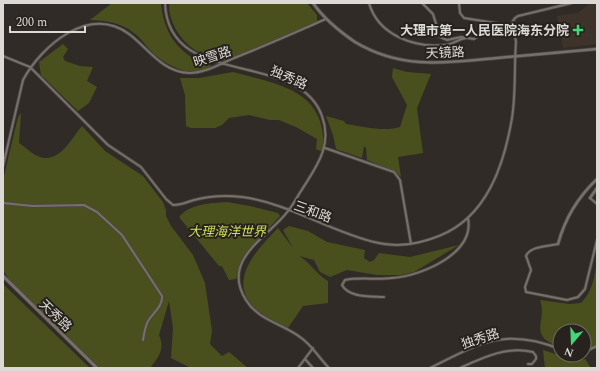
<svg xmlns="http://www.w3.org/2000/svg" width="600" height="371" font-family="Spectral,'Noto Sans SC',serif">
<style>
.built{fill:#3e332b}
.green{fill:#4a501d}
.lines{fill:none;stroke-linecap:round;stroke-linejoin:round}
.minor-casing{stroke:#4c4743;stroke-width:3.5}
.tertiary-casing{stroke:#4c4743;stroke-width:4}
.secondary-casing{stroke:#4c4743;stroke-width:4.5}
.minor{stroke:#766f6a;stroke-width:2}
.tertiary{stroke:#766f6a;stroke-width:2.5}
.secondary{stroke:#766f6a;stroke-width:3}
.poi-dot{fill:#44d77a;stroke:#27221d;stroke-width:1.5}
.labels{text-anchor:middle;stroke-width:4;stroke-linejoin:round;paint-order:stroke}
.poi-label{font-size:13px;font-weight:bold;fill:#ddd9d6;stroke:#27221d;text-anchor:end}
.street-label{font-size:13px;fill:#ddd9d6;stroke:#27221d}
.park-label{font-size:13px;font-style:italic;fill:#d0df5b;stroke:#27221d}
</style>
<rect width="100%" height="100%" fill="#312b27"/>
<path class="built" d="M590,3H597V44L563,48L557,16L578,13Z"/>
<path class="green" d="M112,3H161C163,27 173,47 195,59C200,62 208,63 212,67C194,80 167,66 153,53C146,46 141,38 134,33C122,23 105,20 90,20Z
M169,3H307L317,15V22L234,60C202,65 168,35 169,3Z
M63,44L68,49L63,57L65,61L80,66L93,67L87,81L97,87L89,103L78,111L41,75L39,62Z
M393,68L407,72L431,74L417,108L423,153L398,157L401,177L394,171L367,160L366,148L364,146L362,158L336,149L333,135L326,116L344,121L346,124C365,127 383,132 400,127L407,105L392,77Z
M233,72C280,85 328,90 323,152L316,149L317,139L296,127L279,120H270L249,115L229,118L222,125L215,128H191L186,126L185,95L180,78H199Z
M21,113L19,143C25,147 33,155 40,157C60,163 71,139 82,126L105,151L143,176L163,202L166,210V216L171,226L193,255L205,283L212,331L210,344L222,356L229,352L248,368H191L171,358L173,328L169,301L159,335C165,349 159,357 150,368H100L12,284L3,270V180L18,117Z
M227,202L250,206L278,213L280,216L246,253L240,263L236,279L229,280L222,266H219L179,217C190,204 210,203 227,202Z
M289,226L308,231L327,242L365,250L364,258L370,262L374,260L379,253L410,257L459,245L414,272L401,275H377L347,270L330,277L320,272L314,260L299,256C310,262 316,274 328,281V303L303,306L288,328C278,323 267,318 258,311C224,282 257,250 278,228L293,248L283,230Z
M597,262V348L584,354V331H560V347C526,335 548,321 540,300L569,304L581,303C593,291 594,277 597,262Z
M3,284L90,368H3Z
M543,350L574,360L585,359L591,368H545Z"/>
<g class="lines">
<g class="minor-casing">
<path id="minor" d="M165,3C168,91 298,48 322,116C333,146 316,167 301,191C297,197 293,205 288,211C269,237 220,259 246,300C258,320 283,324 300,337C312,345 319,358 329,368
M369,3C378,35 414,48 445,45C452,45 458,39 466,38
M422,3L433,14L440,37L447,40L461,37L474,39L492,28L509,27L515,18L518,16L572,3
M3,56L30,67L108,145L141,167L166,199L173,205C181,205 187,202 194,200C209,196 226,195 242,197C288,203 329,231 374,242C396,248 419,244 439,236C487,217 504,165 512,118C516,93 514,67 516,42L514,30L508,25L464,18L460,13L459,3
M325,148L394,172L400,180L411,244
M3,166L23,80C42,45 89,5 129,34C148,48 162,72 189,73C205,73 220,64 234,58C265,46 296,32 326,19
M590,198L597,204
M3,203L33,206L84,205L97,212L122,235L162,296C163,306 153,313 148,321C145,327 144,334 143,340
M558,244C549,246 530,246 526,256L531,270L525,287L526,292L567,300L578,297L585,289L597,240
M384,297C371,296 349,298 342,285L345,280C359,277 377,280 392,278C421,276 475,254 468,218
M584,352L597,346
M305,359L313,368
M298,368L313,348
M430,368C480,343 505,327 560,349
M460,368C484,357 507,346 533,352L536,356V359L532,364H528"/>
</g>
<g class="tertiary-casing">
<path id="tertiary" d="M313,3C324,19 339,31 355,42C402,70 446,63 497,58C530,55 564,52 597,49
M590,198L597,188
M558,244C565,218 577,198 597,179"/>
</g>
<g class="secondary-casing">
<path id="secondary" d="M3,276L97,368"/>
</g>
<use href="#minor" class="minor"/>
<use href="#tertiary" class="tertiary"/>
<use href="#secondary" class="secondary"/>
</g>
<path class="poi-dot" d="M576 24h4v4h4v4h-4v4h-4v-4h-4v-4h4z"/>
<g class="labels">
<g class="poi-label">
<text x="569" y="35">大理市第一人民医院海东分院</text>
</g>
<g class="street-label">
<text transform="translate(445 52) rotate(-2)" y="5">天镜路</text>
<text transform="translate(212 56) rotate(-18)" y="5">映雪路</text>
<text transform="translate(289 77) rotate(24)" y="5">独秀路</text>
<text transform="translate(313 211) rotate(20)" y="5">三和路</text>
<text transform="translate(56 315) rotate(44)" y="5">天秀路</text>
<text transform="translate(480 338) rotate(-18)" y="5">独秀路</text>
</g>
<g class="park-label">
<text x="227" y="236">大理海洋世界</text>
</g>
</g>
<rect width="600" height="371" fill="none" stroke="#ddd9d6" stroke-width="8"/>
<g transform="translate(572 343) rotate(199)"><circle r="19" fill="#27221d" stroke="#706b67"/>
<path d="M0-3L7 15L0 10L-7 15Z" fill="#44d77a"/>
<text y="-6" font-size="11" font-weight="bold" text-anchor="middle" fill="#ddd9d6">N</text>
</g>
<path d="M10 26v6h75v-6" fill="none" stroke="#ddd9d6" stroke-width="2"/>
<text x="16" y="26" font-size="12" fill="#ddd9d6" stroke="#27221d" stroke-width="3" paint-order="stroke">200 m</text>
</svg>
